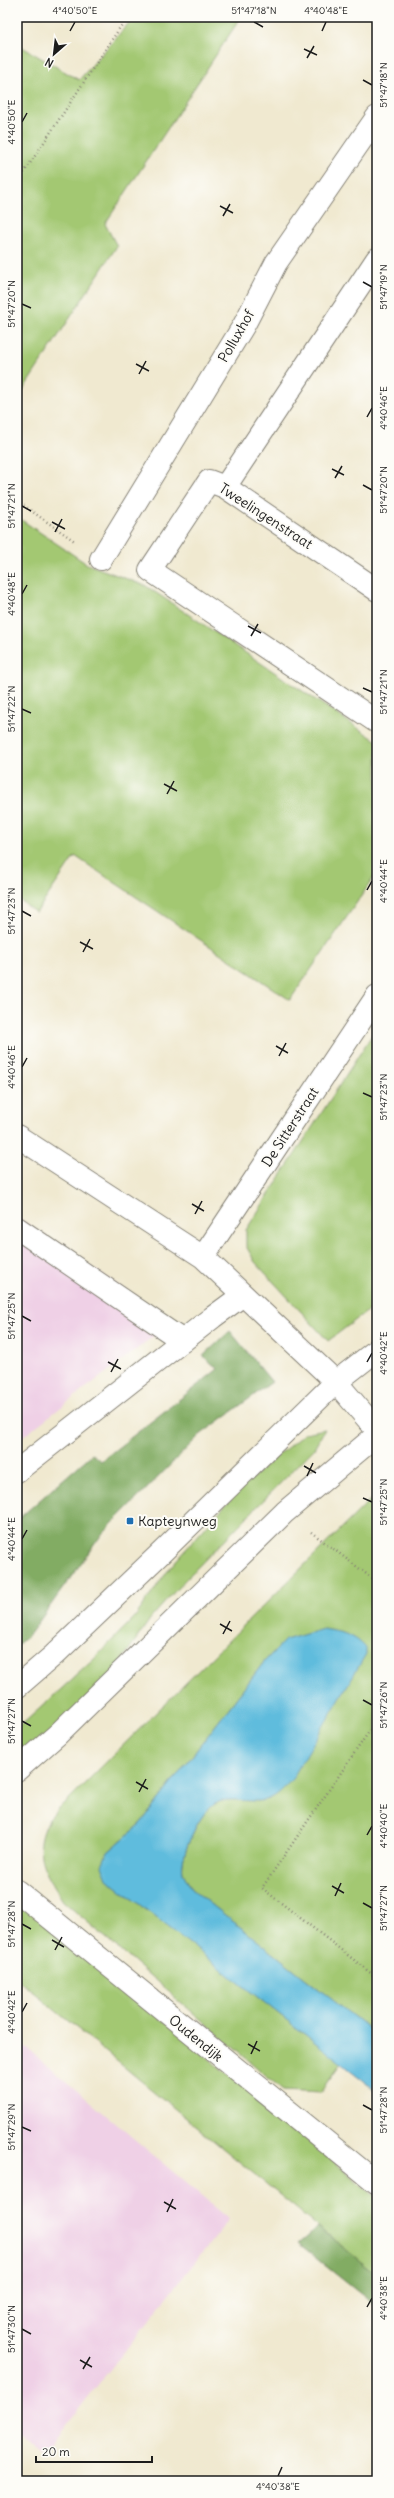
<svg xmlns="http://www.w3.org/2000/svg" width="394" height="2498" font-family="Delius,sans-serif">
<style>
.built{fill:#efd0e6}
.green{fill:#a3c872;stroke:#607247}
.forest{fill:#82ac64;stroke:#4f6440}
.water{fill:#5fbcdd;stroke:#3e6c7c}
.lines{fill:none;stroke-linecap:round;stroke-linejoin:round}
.service-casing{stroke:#868276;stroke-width:24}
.pedestrian-casing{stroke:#868276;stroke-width:24}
.minor-casing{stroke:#868276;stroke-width:24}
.tertiary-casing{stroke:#868276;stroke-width:24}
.path{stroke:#868276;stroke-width:2.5;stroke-dasharray:1 3;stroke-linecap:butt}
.service{stroke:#fff;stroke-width:22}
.pedestrian{stroke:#fff;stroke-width:22}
.minor{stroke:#fff;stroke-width:22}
.tertiary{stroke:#fff;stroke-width:22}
.ticks{fill:none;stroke:#1c1c1c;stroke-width:1.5}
.poi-dot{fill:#1f6fb2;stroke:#fdfcf7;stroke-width:1.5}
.labels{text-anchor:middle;stroke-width:4;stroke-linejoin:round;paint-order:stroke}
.street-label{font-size:14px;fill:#1c1c1c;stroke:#fdfcf7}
.poi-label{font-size:14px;fill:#1c1c1c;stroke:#fdfcf7;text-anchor:start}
.neatline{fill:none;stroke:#1c1c1c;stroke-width:1.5}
.ticks-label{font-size:10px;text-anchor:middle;fill:#1c1c1c}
</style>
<rect width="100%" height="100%" fill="#fdfcf7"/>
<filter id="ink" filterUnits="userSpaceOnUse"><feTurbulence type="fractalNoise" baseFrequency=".025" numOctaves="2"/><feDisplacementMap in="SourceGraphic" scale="8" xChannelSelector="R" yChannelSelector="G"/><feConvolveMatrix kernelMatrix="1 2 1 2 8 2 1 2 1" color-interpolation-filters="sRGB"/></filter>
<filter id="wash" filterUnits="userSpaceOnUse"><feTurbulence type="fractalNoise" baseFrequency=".012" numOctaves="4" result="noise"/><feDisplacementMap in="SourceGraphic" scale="16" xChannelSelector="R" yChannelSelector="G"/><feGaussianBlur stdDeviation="0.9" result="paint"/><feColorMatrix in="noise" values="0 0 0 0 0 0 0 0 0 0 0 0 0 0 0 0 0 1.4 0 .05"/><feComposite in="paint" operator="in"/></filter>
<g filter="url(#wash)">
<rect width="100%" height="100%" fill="#f0e9d0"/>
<path class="built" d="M17,1217L172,1322L17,1441Z
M17,2040L229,2219L44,2453L17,2432Z"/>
<path class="green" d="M134,17H241L105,224L117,246L17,399V44L79,80Z
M17,517L87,564L146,586L377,741V873L290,1000L75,856L36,913L17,898Z
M377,1027V1304L328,1341L255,1262L246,1246V1230Z
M325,1429L314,1449L184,1581L151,1618L112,1674L17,1767V1729L92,1661L135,1617L172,1565L227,1503L265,1466L305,1433Z
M377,1493V2035L192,1889C189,1884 185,1878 183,1872C179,1857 200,1812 214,1804C228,1796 251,1800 266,1800L285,1640L264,1662L141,1823L107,1853V1879L342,2063L321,2092L283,2090L63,1901C44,1870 31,1855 49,1819Z
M17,1899L377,2198V2275L17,1979Z"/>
<path class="forest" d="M230,1331L272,1382L200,1435L102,1534L30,1634L17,1645V1520L92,1454L101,1461L218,1369L203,1356Z
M318,2227L377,2275V2307L298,2244Z"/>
<path class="water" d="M323,1629C341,1632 354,1634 366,1648V1654L292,1779C285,1787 277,1797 266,1800C250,1804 230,1795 214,1804C200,1812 179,1857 183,1872C185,1878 189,1884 192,1889L377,2035V2091L107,1879L102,1865L107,1853L141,1823L264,1662L285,1640Z"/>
</g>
<g filter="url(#ink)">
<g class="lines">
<g class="service-casing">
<path id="service" d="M17,1228L183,1341
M17,1471L213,1317L243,1295"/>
</g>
<g class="pedestrian-casing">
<path id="pedestrian" d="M225,487L377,259
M101,559L244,325L276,263L377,117"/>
</g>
<g class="minor-casing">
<path id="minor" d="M377,590L225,487L209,481L150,570L377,722
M17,1136L203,1257L336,1382L377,1430
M203,1257L377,996
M17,1891L377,2183"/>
</g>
<g class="tertiary-casing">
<path id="tertiary" d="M17,1687L54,1655L163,1551L336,1382L377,1350
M17,1770L58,1734L285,1512L377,1435"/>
</g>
<path class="path" d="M17,183L127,17
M17,501L76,542
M311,1532L377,1582
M377,1720L262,1888L377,1978"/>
<use href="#service" class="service"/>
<use href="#pedestrian" class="pedestrian"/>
<use href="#minor" class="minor"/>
<use href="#tertiary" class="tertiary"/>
</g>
</g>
<path class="ticks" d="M254,22L263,27M70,31L75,22M322,31L326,22M304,49L317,55M307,58L314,46M363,80L372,85M22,122L27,113M220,206L233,213M223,216L230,204M363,282L372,287M22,304L31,308M136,364L149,371M139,374L146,361M367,417L372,408M332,469L344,475M335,478L342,466M363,485L372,490M22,506L31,511M52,522L65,529M55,532L62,519M22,594L27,585M248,626L261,633M251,636L258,624M363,688L372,692M22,709L31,713M164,784L177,791M167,794L174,781M367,890L372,881M22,911L31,916M80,942L93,949M83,952L90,939M276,1046L288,1053M279,1056L286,1043M22,1067L27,1058M363,1093L372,1097M192,1204L204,1211M195,1214L202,1201M22,1316L31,1321M108,1362L121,1369M367,1362L372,1353M111,1372L118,1359M304,1466L316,1473M307,1476L313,1463M363,1498L372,1502M22,1539L27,1530M220,1624L232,1631M223,1634L230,1621M363,1700L372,1705M22,1721L31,1726M136,1782L148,1789M139,1792L146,1779M367,1835L372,1826M332,1886L344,1893M335,1896L341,1883M363,1903L372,1908M22,1924L31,1929M52,1940L64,1947M55,1950L62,1937M22,2012L27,2003M248,2044L260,2051M251,2054L257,2041M363,2105L372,2110M22,2127L31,2131M164,2202L176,2209M167,2212L173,2199M367,2307L372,2298M22,2329L31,2334M80,2360L92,2367M83,2369L90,2357M278,2476L282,2467"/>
<rect class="poi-dot" x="126" y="1517" width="8" height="8" rx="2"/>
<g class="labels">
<g class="street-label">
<text transform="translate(236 336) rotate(-60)" y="5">Polluxhof</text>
<text transform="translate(266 516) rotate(33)" y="5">Tweelingenstraat</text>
<text transform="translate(290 1127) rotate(-57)" y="5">De Sitterstraat</text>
<text transform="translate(196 2038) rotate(39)" y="5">Oudendijk</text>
</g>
<g class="poi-label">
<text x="138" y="1526">Kapteynweg</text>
</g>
</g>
<rect width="394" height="2498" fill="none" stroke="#fdfcf7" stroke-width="44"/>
<g transform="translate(54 54) rotate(208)" stroke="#fdfcf7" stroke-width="3" paint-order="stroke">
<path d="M0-3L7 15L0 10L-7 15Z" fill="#1c1c1c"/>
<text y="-6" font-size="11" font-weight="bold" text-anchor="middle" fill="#1c1c1c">N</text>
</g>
<path d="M36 2456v6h116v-6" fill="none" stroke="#1c1c1c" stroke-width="2"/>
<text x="42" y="2456" font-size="12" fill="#1c1c1c" stroke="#fdfcf7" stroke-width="3" paint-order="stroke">20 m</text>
<rect x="22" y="22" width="350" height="2454" class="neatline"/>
<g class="ticks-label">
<text x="75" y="14">4°40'50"E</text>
<text x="254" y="14">51°47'18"N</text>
<text x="326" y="14">4°40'48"E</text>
<text transform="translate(383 85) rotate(-90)" y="4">51°47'18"N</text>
<text transform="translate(11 122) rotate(-90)" y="4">4°40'50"E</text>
<text transform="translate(383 287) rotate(-90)" y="4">51°47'19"N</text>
<text transform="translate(11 304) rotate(-90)" y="4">51°47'20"N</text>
<text transform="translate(383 408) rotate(-90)" y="4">4°40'46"E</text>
<text transform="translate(383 490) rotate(-90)" y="4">51°47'20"N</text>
<text transform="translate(11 506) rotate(-90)" y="4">51°47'21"N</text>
<text transform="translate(11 594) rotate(-90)" y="4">4°40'48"E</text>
<text transform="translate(383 692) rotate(-90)" y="4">51°47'21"N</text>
<text transform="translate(11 709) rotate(-90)" y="4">51°47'22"N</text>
<text transform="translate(383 881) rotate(-90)" y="4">4°40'44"E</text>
<text transform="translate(11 911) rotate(-90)" y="4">51°47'23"N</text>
<text transform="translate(11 1067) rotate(-90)" y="4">4°40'46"E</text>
<text transform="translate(383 1097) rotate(-90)" y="4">51°47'23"N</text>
<text transform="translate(11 1316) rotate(-90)" y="4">51°47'25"N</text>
<text transform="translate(383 1353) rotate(-90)" y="4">4°40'42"E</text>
<text transform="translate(383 1502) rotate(-90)" y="4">51°47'25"N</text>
<text transform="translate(11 1539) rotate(-90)" y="4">4°40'44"E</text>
<text transform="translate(383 1705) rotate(-90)" y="4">51°47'26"N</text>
<text transform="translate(11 1721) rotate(-90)" y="4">51°47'27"N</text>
<text transform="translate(383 1826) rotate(-90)" y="4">4°40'40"E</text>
<text transform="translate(383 1908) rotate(-90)" y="4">51°47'27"N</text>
<text transform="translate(11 1924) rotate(-90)" y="4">51°47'28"N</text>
<text transform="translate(11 2012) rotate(-90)" y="4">4°40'42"E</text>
<text transform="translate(383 2110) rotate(-90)" y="4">51°47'28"N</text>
<text transform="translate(11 2127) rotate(-90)" y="4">51°47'29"N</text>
<text transform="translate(383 2298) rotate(-90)" y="4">4°40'38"E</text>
<text transform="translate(11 2329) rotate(-90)" y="4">51°47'30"N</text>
<text x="278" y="2490">4°40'38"E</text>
</g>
</svg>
